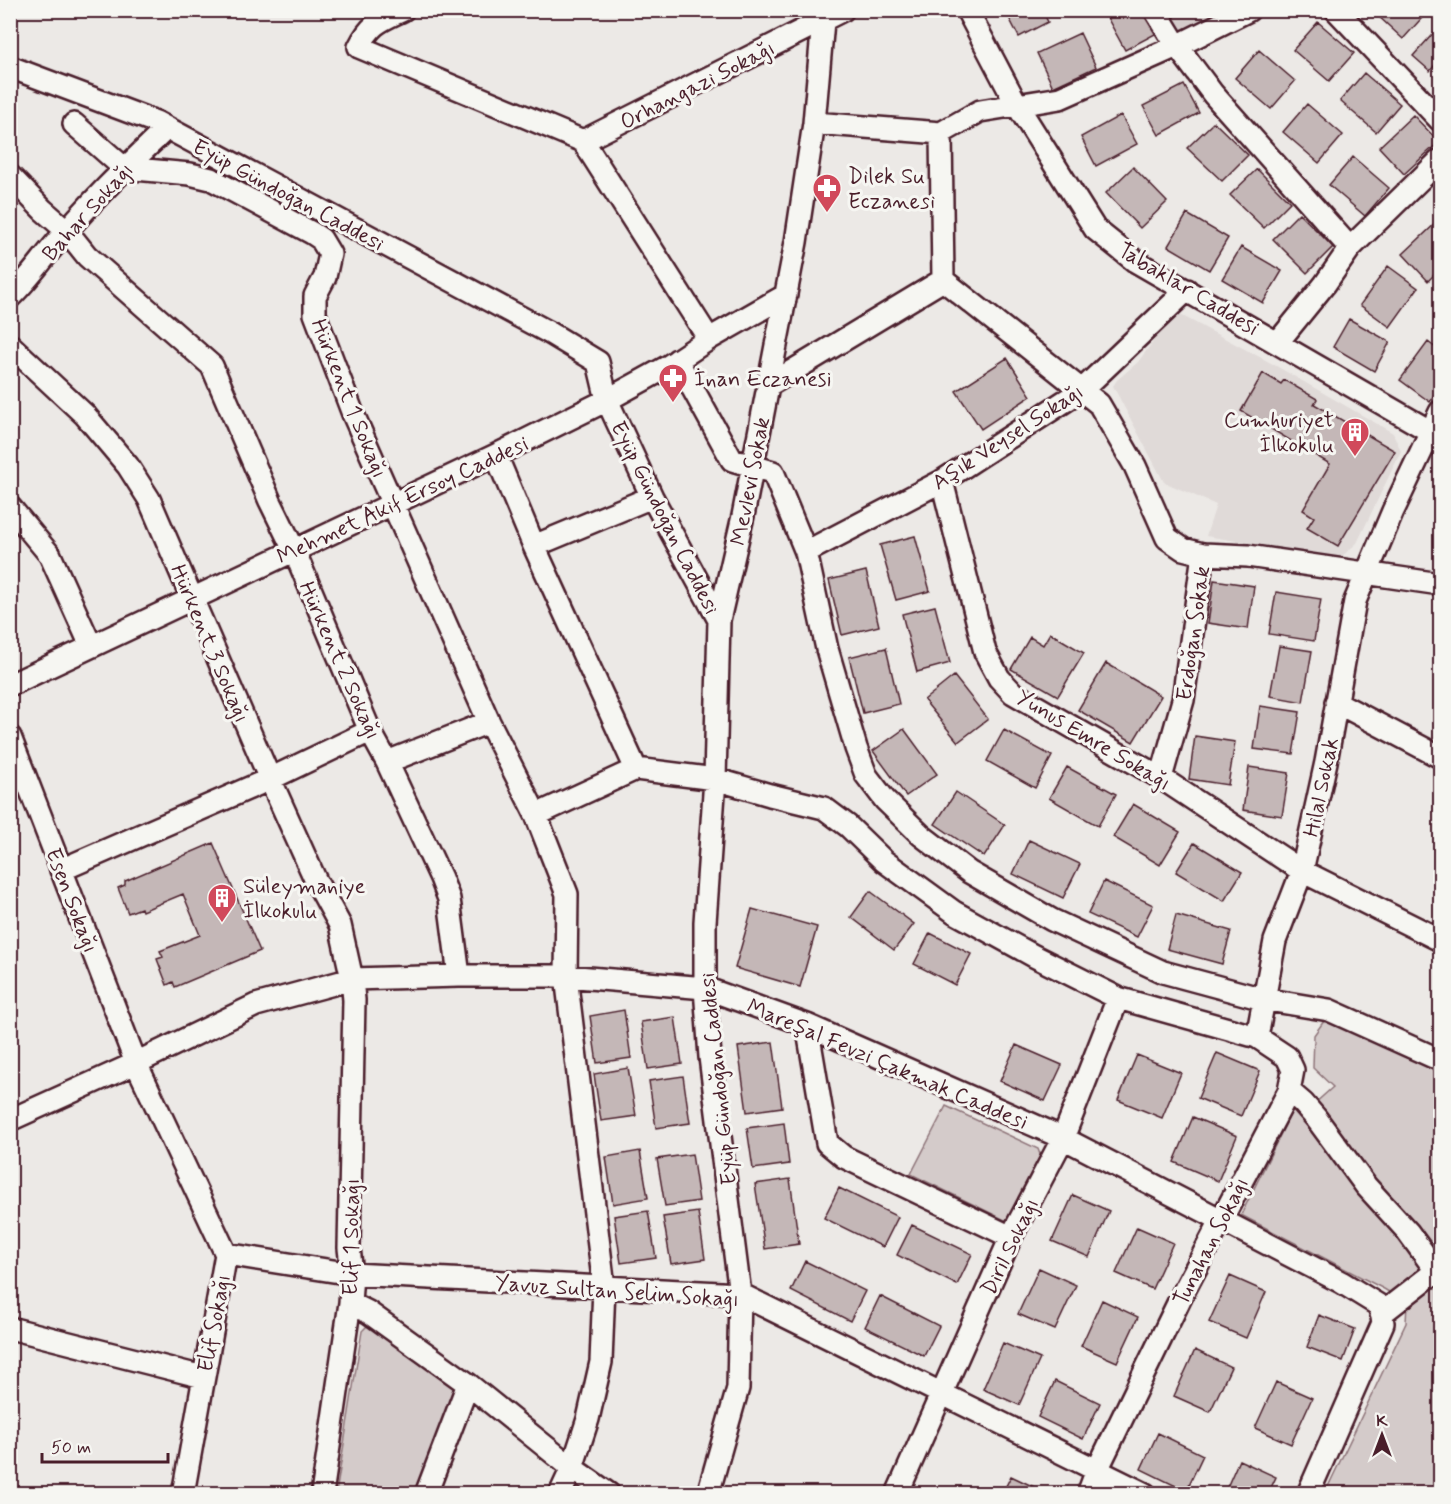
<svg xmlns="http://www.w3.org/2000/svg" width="1451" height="1504" font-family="Mynerve,sans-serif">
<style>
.built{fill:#e0dad8}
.green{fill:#d4cbca;stroke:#8f757a;stroke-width:1.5}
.building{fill:#c4b7b7;stroke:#4a1f2b;stroke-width:1.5}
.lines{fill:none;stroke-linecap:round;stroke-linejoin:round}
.minor-casing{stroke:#4a1f2b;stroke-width:26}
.minor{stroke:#f6f6f2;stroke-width:21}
.labels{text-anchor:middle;stroke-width:6;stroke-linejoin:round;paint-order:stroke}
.street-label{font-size:22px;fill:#4a1f2b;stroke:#f6f6f2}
.poi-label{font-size:22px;fill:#4a1f2b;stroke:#f6f6f2;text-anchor:start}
</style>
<rect width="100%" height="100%" fill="#ece9e6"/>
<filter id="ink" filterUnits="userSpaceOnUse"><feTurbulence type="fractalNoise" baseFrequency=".0167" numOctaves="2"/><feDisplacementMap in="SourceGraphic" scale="12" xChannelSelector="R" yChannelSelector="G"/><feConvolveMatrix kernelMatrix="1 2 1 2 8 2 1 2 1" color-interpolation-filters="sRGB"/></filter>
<g filter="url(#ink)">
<path class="built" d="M1175,312L1271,363L1393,433L1401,451L1357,543L1340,558L1206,536L1216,505L1164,482L1113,386L1117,380L1138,362Z"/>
<path class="green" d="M1167,11H1233L1181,37Z
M1324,1021L1396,1048L1440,1071V1493H1325L1406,1323L1407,1303L1384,1289L1241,1215L1292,1111L1314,1104L1333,1087L1313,1068L1314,1035Z
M946,1106L1038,1149L1042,1160L1013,1224L911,1174Z
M368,1325L456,1380L458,1395L419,1493L336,1494L362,1331Z"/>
<path class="building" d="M1005,10H1042L1048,22L1019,37Z
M1103,10H1144L1157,33L1125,50Z
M1379,10H1429L1403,39L1376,14Z
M1318,22L1354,53L1329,81L1293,50Z
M1438,28L1440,30V59L1430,71L1413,56Z
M1080,33L1096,67L1053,87L1037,53Z
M1259,50L1295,81L1271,109L1235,78Z
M1364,73L1400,104L1376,132L1340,101Z
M1184,85L1199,113L1159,135L1143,106Z
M1307,104L1343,135L1319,163L1283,132Z
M1121,115L1137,144L1096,166L1081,137Z
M1413,115L1439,142L1404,174L1379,147Z
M1214,122L1248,155L1222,181L1187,148Z
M1353,157L1389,188L1365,216L1329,185Z
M1133,167L1167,202L1140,228L1106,193Z
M1257,169L1290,202L1264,228L1230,195Z
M1299,213L1333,247L1307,273L1273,239Z
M1187,214L1228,238L1209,270L1168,246Z
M1438,221L1440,224V269L1428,281L1403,254Z
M1241,247L1282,271L1263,303L1222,279Z
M1388,266L1418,288L1390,327L1360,305Z
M1349,319L1390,342L1374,371L1333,347Z
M1428,342L1440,351V387L1430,402L1400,380Z
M1007,358L1031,396L981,429L956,391Z
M1263,373L1281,384L1284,380L1317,399L1314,404L1395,451L1338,546L1307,528L1314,517L1303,510L1330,464L1241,411Z
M915,536L930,591L896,600L880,545Z
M866,571L879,626L842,635L829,580Z
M1214,580L1254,586L1248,629L1208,623Z
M1276,592L1321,599L1314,641L1269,634Z
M935,606L950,663L917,672L902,614Z
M1050,633L1084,653L1058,696L1011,669L1030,637L1043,645Z
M1279,646L1312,651L1303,702L1270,696Z
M886,648L899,704L863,713L849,657Z
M1106,663L1161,696L1133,742L1078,710Z
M954,676L988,719L958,742L924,700Z
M1260,706L1300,712L1293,754L1254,749Z
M904,729L937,774L906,796L873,751Z
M1004,730L1052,756L1035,788L987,761Z
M1195,736L1235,742L1228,785L1189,779Z
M1067,767L1116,794L1098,826L1049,798Z
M1249,767L1289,773L1282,816L1243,810Z
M956,792L1005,825L984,857L935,824Z
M1133,804L1180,832L1160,865L1113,837Z
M1029,840L1080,864L1063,898L1013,874Z
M213,843L260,951L175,987L173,982L167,985L157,959L163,957L160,951L200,935L183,894L142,911L141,908L128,913L118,888L125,885V881Z
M1194,843L1242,872L1224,901L1176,872Z
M1104,881L1153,905L1137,937L1088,914Z
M870,891L914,924L894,950L851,917Z
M752,909L817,927L800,987L735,968Z
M1176,915L1231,931L1222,964L1167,949Z
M930,933L971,954L955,985L914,964Z
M624,1010L631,1058L597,1063L590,1016Z
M675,1017L682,1064L648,1069L641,1022Z
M773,1042L782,1107L747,1112L738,1047Z
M1016,1045L1062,1065L1045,1101L1000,1081Z
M1217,1053L1260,1071L1241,1116L1198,1098Z
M1137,1055L1181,1073L1162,1118L1118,1100Z
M628,1068L636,1116L601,1121L594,1074Z
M683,1076L690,1123L656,1128L649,1081Z
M1193,1117L1237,1136L1218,1181L1174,1162Z
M784,1123L789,1164L753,1169L747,1128Z
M640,1151L648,1198L613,1204L606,1157Z
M692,1154L699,1201L665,1206L657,1159Z
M790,1179L799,1244L765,1249L755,1184Z
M839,1188L898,1217L883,1247L824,1218Z
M1073,1195L1109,1211L1089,1257L1052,1241Z
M648,1211L656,1258L621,1263L614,1216Z
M698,1212L705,1259L671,1264L663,1217Z
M912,1225L972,1254L957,1285L897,1255Z
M1137,1227L1173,1243L1152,1289L1116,1273Z
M805,1261L865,1291L850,1321L791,1291Z
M1039,1268L1076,1285L1055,1330L1018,1314Z
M1230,1276L1266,1292L1246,1338L1209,1322Z
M880,1296L939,1326L924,1356L865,1327Z
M1102,1300L1138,1317L1117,1362L1081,1346Z
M1319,1315L1355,1329L1343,1361L1307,1347Z
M1003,1343L1040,1359L1019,1405L983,1389Z
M1195,1350L1231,1367L1210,1412L1174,1396Z
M1055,1381L1100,1403L1083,1439L1038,1417Z
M1276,1382L1312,1398L1291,1444L1255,1428Z
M1158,1433L1203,1455L1186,1491L1141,1469Z
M1239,1460L1276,1477L1268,1494H1224Z
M1011,1476L1049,1494H1002Z"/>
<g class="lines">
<g class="minor-casing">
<path id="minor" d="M403,10C380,21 371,23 359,47L583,141L709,339
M967,10L1017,105L1095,229L1135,261L1440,437
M1155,10L1177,46L1213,94L1350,248
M1336,10L1440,120
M10,67L156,122L550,333L598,362L607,400L652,497L719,620L715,779L705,922V988L710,1057L740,1294L738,1388L708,1494
M814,123L941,133L980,111L1060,98L1177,46L1249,10
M74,124L124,168L190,174L211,179L312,233L321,239L330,254L325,277L315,296V314L353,414L489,722L536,815L567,894L566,976L604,1287L601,1362L588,1419L572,1468L560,1494
M941,133L943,280
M583,141L843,10
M10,176L43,210L67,231L87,256L212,366L270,501L294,550L370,731L387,762L441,878L449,899L459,976
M943,280L1099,404L1135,466L1167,538L1183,549L1203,554L1248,556L1440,584
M10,297C26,282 38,265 52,248C87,205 127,166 167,128
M1278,342L1325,284L1350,248L1440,160
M10,345L85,415L128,466L149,499L270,779L316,881L340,925L352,979L354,1000L349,1248L352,1274L350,1303L322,1494
M677,360L732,460L773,472L806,552L827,649L856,748L866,775L885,800L921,835L969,872L1052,920L1163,972L1263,999L1329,1010L1440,1060
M769,385L943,280
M496,455L534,546
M942,481L985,652L999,678L1013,693L1161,778L1302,871L1440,940
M10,507L50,555L91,646
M806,552L942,481L1082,390L1187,290
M719,620L743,516L796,242L814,123L823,21
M10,685L496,455L607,400L667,367L709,339L786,295
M1336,702L1440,757
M10,737L136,1063L226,1254L183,1494
M387,762L489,722
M636,769L534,546L652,497
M1161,778L1183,700L1203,554
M536,815L636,769L715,779L770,795L824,808L848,826L884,861L954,912L1034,956L1118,998L1257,1037
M61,870L270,779L370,731
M807,1025L827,1143L844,1157L1011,1237
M1289,1091L1303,1103L1316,1118L1366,1186L1408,1232L1440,1276
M10,1120L136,1063L256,1005L352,979L459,976H566L705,988L807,1025L1063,1138L1341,1282L1380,1306L1383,1323L1308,1494
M226,1254L352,1274L740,1294L1145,1494
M350,1303L368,1312L468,1384L572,1468L609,1494
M1381,1314L1440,1268
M10,1328L203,1377
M426,1494L468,1384
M897,1494L1011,1237L1063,1138L1118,998
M1088,1494L1097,1470L1185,1289L1289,1091L1293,1070L1287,1057L1257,1037L1275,941L1302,871L1326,762L1355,601L1393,511L1440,412"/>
</g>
<use href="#minor" class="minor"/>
</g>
</g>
<defs>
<g id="pharmacy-pin" transform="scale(1.5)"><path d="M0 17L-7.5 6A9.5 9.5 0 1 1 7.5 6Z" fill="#d1495b" stroke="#f6f6f2"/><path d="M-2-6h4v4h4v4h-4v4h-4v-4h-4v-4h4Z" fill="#fff"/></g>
<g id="building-pin" transform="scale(1.5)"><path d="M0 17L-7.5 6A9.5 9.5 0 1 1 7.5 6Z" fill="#d1495b" stroke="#f6f6f2"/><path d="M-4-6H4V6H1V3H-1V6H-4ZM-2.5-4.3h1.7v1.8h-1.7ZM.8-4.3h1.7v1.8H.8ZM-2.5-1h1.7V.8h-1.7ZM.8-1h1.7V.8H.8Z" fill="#fff"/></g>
</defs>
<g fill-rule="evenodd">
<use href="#pharmacy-pin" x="827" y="188"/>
<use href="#pharmacy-pin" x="673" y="378"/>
<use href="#building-pin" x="1355" y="432"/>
<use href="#building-pin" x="222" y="898"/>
</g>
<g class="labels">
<g class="street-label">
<text transform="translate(697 84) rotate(-27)" y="8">Orhangazi Sokağı</text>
<text transform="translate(289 194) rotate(28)" y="8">Eyüp Gündoğan Caddesi</text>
<text transform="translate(87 211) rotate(-48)" y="8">Bahar Sokağı</text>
<text transform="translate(1189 288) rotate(31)" y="8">Tabaklar Caddesi</text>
<text transform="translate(350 398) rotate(68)" y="8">Hürkent 1 Sokağı</text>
<text transform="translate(1007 436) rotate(-33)" y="8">Aşık Veysel Sokağı</text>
<text transform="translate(749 481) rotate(-79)" y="8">Mevlevi Sokak</text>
<text transform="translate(402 499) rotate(-25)" y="8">Mehmet Akif Ersoy Caddesi</text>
<text transform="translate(666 517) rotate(63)" y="8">Eyüp Gündoğan Caddesi</text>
<text transform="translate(1192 633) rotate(-82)" y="8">Erdoğan Sokak</text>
<text transform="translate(211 643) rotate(67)" y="8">Hürkent 3 Sokağı</text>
<text transform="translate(341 660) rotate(66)" y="8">Hürkent 2 Sokağı</text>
<text transform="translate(1094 739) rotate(31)" y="8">Yunus Emre Sokağı</text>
<text transform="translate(1320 787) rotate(-78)" y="8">Hilal Sokak</text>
<text transform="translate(73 900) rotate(69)" y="8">Esen Sokağı</text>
<text transform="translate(888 1063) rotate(23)" y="8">Mareşal Fevzi Çakmak Caddesi</text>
<text transform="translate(717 1079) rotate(-96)" y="8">Eyüp Gündoğan Caddesi</text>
<text transform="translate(350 1237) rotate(-89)" y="8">Elif 1 Sokağı</text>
<text transform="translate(1210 1241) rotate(-63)" y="8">Tunahan Sokağı</text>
<text transform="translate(1009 1246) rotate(-64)" y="8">Diril Sokağı</text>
<text transform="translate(617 1290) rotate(4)" y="8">Yavuz Sultan Selim Sokağı</text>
<text transform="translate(213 1323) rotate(-79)" y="8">Elif Sokağı</text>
</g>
<g class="poi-label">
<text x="848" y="183">Dilek Su<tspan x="848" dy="25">Eczanesi</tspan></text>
<text x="694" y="386">İnan Eczanesi</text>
<text x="1334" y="427" text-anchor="end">Cumhuriyet<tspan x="1334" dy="25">İlkokulu</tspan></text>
<text x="243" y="893">Süleymaniye<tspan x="243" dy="25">İlkokulu</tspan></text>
</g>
</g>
<rect width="1451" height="1504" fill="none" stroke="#f6f6f2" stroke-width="36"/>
<rect x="18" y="18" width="1415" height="1468" fill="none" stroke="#4a1f2b" stroke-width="2" filter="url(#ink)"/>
<g transform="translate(1382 1435)" stroke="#f6f6f2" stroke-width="4.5" paint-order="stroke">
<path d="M0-4.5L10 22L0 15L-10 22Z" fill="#4a1f2b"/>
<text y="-9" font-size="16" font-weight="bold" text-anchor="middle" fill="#4a1f2b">K</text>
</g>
<path d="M42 1453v9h126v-9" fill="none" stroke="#4a1f2b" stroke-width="3"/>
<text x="51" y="1453" font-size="18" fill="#4a1f2b" stroke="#f6f6f2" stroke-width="4.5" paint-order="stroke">50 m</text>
</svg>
